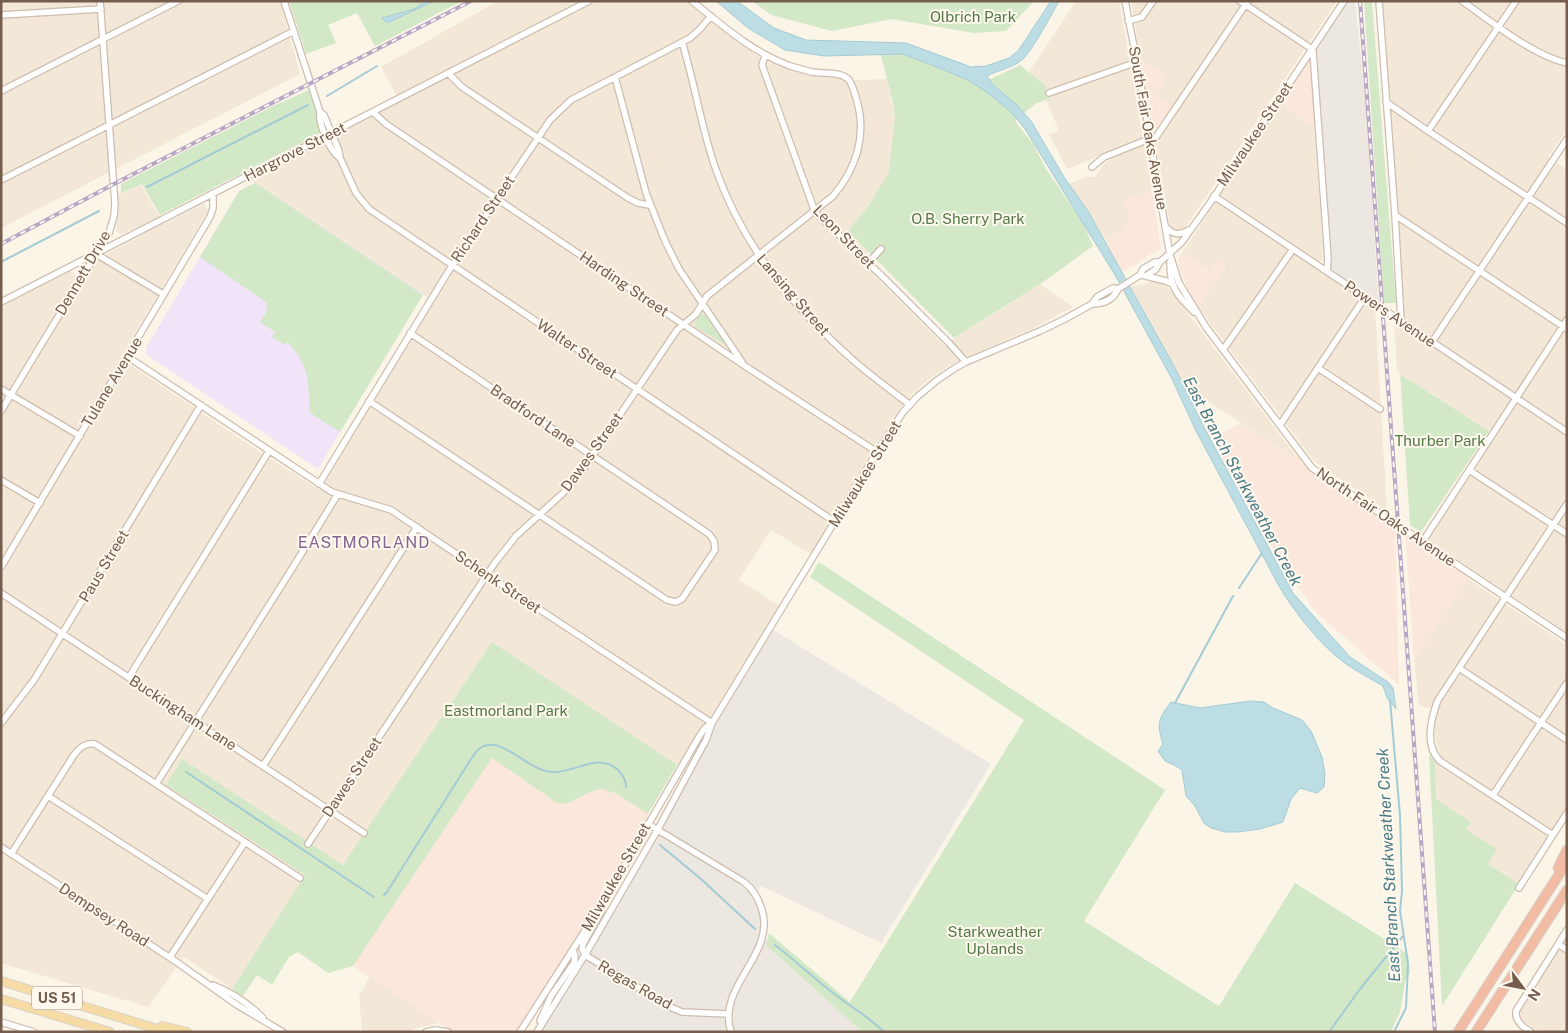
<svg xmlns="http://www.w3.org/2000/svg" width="1568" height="1033" font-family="'Public Sans',sans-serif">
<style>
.residential{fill:#f3e7d7}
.commercial{fill:#fbe7dc}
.industrial{fill:#ece7e1}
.education{fill:#f1e4f8}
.green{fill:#d3e8c7}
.water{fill:#bddde4;stroke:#a4cbd5}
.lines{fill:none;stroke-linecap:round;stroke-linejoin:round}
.stream{stroke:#a4cbd5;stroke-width:2}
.minor-casing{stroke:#cdbdae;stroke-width:8}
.major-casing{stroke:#d8d2cd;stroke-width:10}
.highway-casing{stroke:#d8d2cd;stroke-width:11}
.minor{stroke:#fff;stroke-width:5.5}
.major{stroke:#f6dba4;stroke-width:8}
.highway{stroke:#f2bba3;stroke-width:9}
.rail-casing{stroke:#b8a6c5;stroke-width:4}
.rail{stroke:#fef8ee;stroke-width:2;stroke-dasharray:5.5;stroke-linecap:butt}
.labels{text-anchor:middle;stroke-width:4;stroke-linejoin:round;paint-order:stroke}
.shield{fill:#fef8ee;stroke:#9d8c7d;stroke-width:1}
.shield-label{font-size:14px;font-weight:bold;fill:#745d4d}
.park-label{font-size:15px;fill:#537946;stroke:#fef8ee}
.street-label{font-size:15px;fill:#745d4d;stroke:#fef8ee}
.water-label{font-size:16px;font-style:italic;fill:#487985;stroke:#fef8ee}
.neighbourhood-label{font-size:16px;letter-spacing:1px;fill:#836590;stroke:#fef8ee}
</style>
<rect width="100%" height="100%" fill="#fbf5e8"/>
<path class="residential" d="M1,1H280L300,74L1,228Z
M498,1H686L757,56L778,66L822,77L858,80L887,79L895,118V147L876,243L860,261L944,345L1040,284L1073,307L1034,328L951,364L929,379L913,393L899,409L868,457L814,556L771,530L739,580L783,608L680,767L492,642L343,866L182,759L166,785L305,875L232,989L184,957L148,1007L1,963V306L67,272H72L76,276L92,267L96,262L106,254L142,235L137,227L122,234L118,233L116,230L118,195L141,185L164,224L201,205L205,204L208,211L120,358L269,458L320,490L434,302L250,180L400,102L381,67Z
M1076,1H1119L1152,191L1130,196V218L1125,229L1104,239L1088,211L1069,184L1086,177H1095L1103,165L1111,159L1109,152L1067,169L1049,134L1059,131L1046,100L1050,98L1045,85L1029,72Z
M1131,1H1337L1201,204L1185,228L1181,230H1175L1170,225L1156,144L1178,110L1156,95L1167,77L1141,60Z
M1382,1H1567V129L1548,157L1567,170V633L1431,542L1429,539L1496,435L1397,372L1394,320L1402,325L1404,316L1394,156Z
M1281,104L1314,127L1324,257L1323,260L1320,261L1317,260L1313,266L1375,308L1387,511L1314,461L1198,307L1226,266L1210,271L1182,253Z
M1155,281L1163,283L1167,286L1296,456L1294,457L1184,386L1141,307L1131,287Z
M1468,579L1567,645V678L1561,686L1567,690V808L1519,884L1488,864L1466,830L1471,822L1436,799L1435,762L1440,756L1437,747L1435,733V718L1437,711L1419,705L1414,660Z
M1567,935V1032H1540L1520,1019L1517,1013Z
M370,977L438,1022L435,1024L413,1029L410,1032H362L359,995Z"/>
<path class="commercial" d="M1312,49L1319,130L1277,102Z
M1141,60L1167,77L1156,95L1173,106L1158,128H1155L1153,125Z
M1152,191L1161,250L1152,253L1134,266L1121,272L1104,239L1125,229L1130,218L1124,204L1130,196Z
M1182,253L1210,270L1217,260L1226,266L1198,307L1188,290L1179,267L1178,259Z
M1240,423L1294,457L1300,453L1312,467L1395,523L1399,685L1317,613L1295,583L1250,510L1212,439Z
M1405,530L1471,574L1414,660Z
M492,758L557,803L567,804L588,793L601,789L615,793L648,814V824L573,951L520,1032H452L353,966Z"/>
<path class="industrial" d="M1344,1H1355L1365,95L1379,307L1327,271L1313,52Z
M770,628L991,764L881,943L761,886L756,893L759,902L763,936L800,976L862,1032H537L627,881L712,723Z"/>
<path class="education" d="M255,183L423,294L318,469L147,355L146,352V348L239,191Z"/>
<path class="green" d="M289,1H462L375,46L357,13L328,25L336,43L306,54Z
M752,1H1034L1006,31L974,33L892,19L832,31L771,15Z
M1364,1H1372L1396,303H1384Z
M903,54L968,80L982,83L1020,65L1045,85L1050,98L1035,104L1015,121L1033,144L1046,169L1082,221L1093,246L1043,282L954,338L848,231L870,204L889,171L895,118L893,103L881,55Z
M309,90L321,128L319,134L160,215L142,184L121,193V184L273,106Z
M255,183L423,295L340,432L309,412C310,384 308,362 287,342L285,345L272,337L275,332L260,322L266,313L267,303L200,257L239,191Z
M701,314L705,315L726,345L696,327L695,322Z
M1400,374L1489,431L1421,532L1410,525Z
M819,562L1165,790L1084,921L1219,1006L1295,883L1408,954L1410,973L1405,982L1400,1012L1391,1032H862L766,945L769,933L850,1002L1024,720L810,577Z
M492,642L677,765L648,814L615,793L601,789L588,793L567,804L557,803L492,758L353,966L328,973L298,952L289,957L272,985L257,975L243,996L232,989L305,875L166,785L182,759L343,865Z
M1429,754L1435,762L1436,799L1471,822L1466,830L1497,849L1488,864L1519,884L1442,1006Z"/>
<path class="water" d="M426,1H434L387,23L382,18L414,9Z
M716,1H737L774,28L806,40L906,43L971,67L986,66L1009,58L1018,51L1051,1H1059C1050,17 1035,46 1023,59C1013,68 998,70 987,76L993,85L1017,105L1031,121L1064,177L1088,211L1175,368L1205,429L1293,593L1350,657L1388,682L1393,688L1396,709L1387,698L1383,686C1371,679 1358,672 1346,664C1321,646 1296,614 1280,588L1196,431L1172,379L1115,275L1025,129L1011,112L988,93L968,80L939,68L903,54L824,56L785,50L748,28Z
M1250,701L1264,702L1273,708L1302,720L1311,731L1322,757L1325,773L1324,787L1317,793L1300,788L1291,799L1283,822L1260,829L1237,832H1225L1211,828L1204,823L1195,806L1186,796L1182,770L1176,766L1165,761L1158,751L1163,744C1156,723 1159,718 1171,702L1200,708Z"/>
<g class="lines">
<path class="stream" d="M327,96L377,66
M147,187L308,105
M1,262L99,211
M1239,588L1262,553
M1390,700L1400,815L1402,891L1400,911L1408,964L1406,1008L1394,1032
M1175,703L1233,596
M186,772L374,897
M660,845L701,879L755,929
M384,895L387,892L471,759C475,753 479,746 488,745C506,742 530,770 551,772C575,774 597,751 618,770C622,774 626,780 626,787
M775,945C795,960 812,977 832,992C849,1006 868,1016 884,1032
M1329,1032L1360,989L1403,936"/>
<g class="minor-casing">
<path id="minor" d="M284,1L320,112L324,115L339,151L340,158L356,193L369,209L835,522
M1125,1L1137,62L1170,255L1179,283L1206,327L1312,468L1567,638
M1240,1L1312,49L1313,52L1328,258L1327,271
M1379,1L1395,215L1401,321
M1462,1C1491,21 1533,56 1567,63
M1,15L101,9
M1128,21L1142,17L1153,1
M682,42C695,84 701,127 715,167C742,245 792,306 853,360C871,376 891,390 910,405
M765,56L762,65L815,212L885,279L948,342L966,362
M449,74L462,87L628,198L638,203L649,205
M615,77L646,193L665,241L679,269L742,362
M1,91L178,1
M1049,93L1137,62
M1386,102L1428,131L1567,223
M320,112C318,123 330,152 340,158
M374,113L386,124L745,366L877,452
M1428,131L1516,1
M1150,146L1248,1
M1092,167L1104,157L1149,139
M1,180L294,31
M1214,196L1567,432
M1395,215L1567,329
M1165,226C1173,235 1178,236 1189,230
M96,254L163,294
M1170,262C1170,286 1176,295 1194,312
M868,263L881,249
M1140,275L1146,276L1156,269L1160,262L1182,242L1210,203L1344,1
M1146,276L1166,281L1172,284
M1,302L589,1
M1092,304C1104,304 1113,300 1118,289
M1432,342L1567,139
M1223,350L1293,249
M128,357L332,492L391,510L513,592L712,723
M1318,368L1380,409
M1,389L80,436
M369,401L667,600L676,602L682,599L715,550L714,541L709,534L410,333
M1,411L109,233L114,216L115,204L100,1
M1280,425L1365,297
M1469,470L1567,534
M1,480L40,503
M319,484L448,272L550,120L571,100L690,38L700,29L711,16
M1423,541L1567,320
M1,567L210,217L213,208V193
M1,593L364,833
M1459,668L1567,740
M129,677L269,451
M1,723L34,680L201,405
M263,766L417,527
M156,784L290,572L338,494
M1493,795L1567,683
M48,796L208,899
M648,824L744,882C754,890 758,898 762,910C776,955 716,986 731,1032
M1553,835L1440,761C1424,746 1431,718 1438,700L1567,504
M308,844L494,564L516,536L563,493L582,471L677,330L696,314L707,296L833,196C856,169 867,136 857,101C855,94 853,86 849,80C841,71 823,74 812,72C805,70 797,68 790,66C752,52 723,26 692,1
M1,847L178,963L237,1005L283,1032
M11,854L74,755C80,747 85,743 95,744L300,878
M1519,888L1567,813
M1558,944L1567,950
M585,955L670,1007L682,1012L728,1014
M585,955L582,949L583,944L601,912
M170,957L245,842
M213,985C231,992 249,1004 263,1018
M540,1021L551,996L574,963L575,956L573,951
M1,1022L34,1032
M426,1032L435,1030L448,1032
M520,1032L604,901L700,735L705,728L712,723
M537,1032L585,955L658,829L706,740L712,723L877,452L903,412L917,397L936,381L955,368L966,362L1040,331L1063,320L1092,304L1097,297L1113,288L1118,289L1140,275L1143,269L1155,262H1160
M1531,1032C1523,1027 1515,1022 1516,1011L1567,930"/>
</g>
<g class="major-casing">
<path id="major" d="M1,981L167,1032
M1,999L110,1032
M162,1026L187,1032"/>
</g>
<g class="highway-casing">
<path id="highway" d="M1558,868L1567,850
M1458,1032L1567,862
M1476,1032L1567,890"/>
</g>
<use href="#minor" class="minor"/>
<use href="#major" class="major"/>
<use href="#highway" class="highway"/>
<g class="rail-casing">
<path id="rail" d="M1360,1L1435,1032
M1,244L112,185L471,1"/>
</g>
<use href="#rail" class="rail"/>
</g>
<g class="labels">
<rect class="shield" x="32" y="986.5" width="50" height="23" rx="4"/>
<g class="shield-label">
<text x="57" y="1003">US 51</text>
</g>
<g class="park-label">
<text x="973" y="22">Olbrich Park</text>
<text x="968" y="224">O.B. Sherry Park</text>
<text x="1440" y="446">Thurber Park</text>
<text x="506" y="716">Eastmorland Park</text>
<text x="995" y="937">Starkweather<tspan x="995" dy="17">Uplands</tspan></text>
</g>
<g class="street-label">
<text transform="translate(1148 128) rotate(80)" y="5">South Fair Oaks Avenue</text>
<text transform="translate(1255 134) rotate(-56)" y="5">Milwaukee Street</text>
<text transform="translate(295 152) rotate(-27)" y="5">Hargrove Street</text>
<text transform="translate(483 219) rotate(-56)" y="5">Richard Street</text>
<text transform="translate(844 237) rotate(46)" y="5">Leon Street</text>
<text transform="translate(83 273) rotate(-60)" y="5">Dennett Drive</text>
<text transform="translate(624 284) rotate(34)" y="5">Harding Street</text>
<text transform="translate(793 295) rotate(49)" y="5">Lansing Street</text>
<text transform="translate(1390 314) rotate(34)" y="5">Powers Avenue</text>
<text transform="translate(577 349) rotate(34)" y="5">Walter Street</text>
<text transform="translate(112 382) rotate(-59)" y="5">Tulane Avenue</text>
<text transform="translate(533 416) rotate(34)" y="5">Bradford Lane</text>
<text transform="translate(592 452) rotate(-54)" y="5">Dawes Street</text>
<text transform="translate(865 474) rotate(-58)" y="5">Milwaukee Street</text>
<text transform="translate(1386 517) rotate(34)" y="5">North Fair Oaks Avenue</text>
<text transform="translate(104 566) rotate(-59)" y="5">Paus Street</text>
<text transform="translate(498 582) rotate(34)" y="5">Schenk Street</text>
<text transform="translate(183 713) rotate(33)" y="5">Buckingham Lane</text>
<text transform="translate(352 777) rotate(-56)" y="5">Dawes Street</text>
<text transform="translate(616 877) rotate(-60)" y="5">Milwaukee Street</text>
<text transform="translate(104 915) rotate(33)" y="5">Dempsey Road</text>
<text transform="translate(635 985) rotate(30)" y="5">Regas Road</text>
</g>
<g class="water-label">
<text transform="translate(1243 481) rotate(62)" y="6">East Branch Starkweather Creek</text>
<text transform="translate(1388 865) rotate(-93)" y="6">East Branch Starkweather Creek</text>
</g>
<g class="neighbourhood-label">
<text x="364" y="548">EASTMORLAND</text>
</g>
</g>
<rect width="1568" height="1033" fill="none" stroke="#745d4d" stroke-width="5"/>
<g transform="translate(1523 988) rotate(122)" stroke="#fef8ee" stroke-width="4" paint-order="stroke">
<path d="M0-4L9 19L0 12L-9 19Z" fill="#745d4d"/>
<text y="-8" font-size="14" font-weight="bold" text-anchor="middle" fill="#745d4d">N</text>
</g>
</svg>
